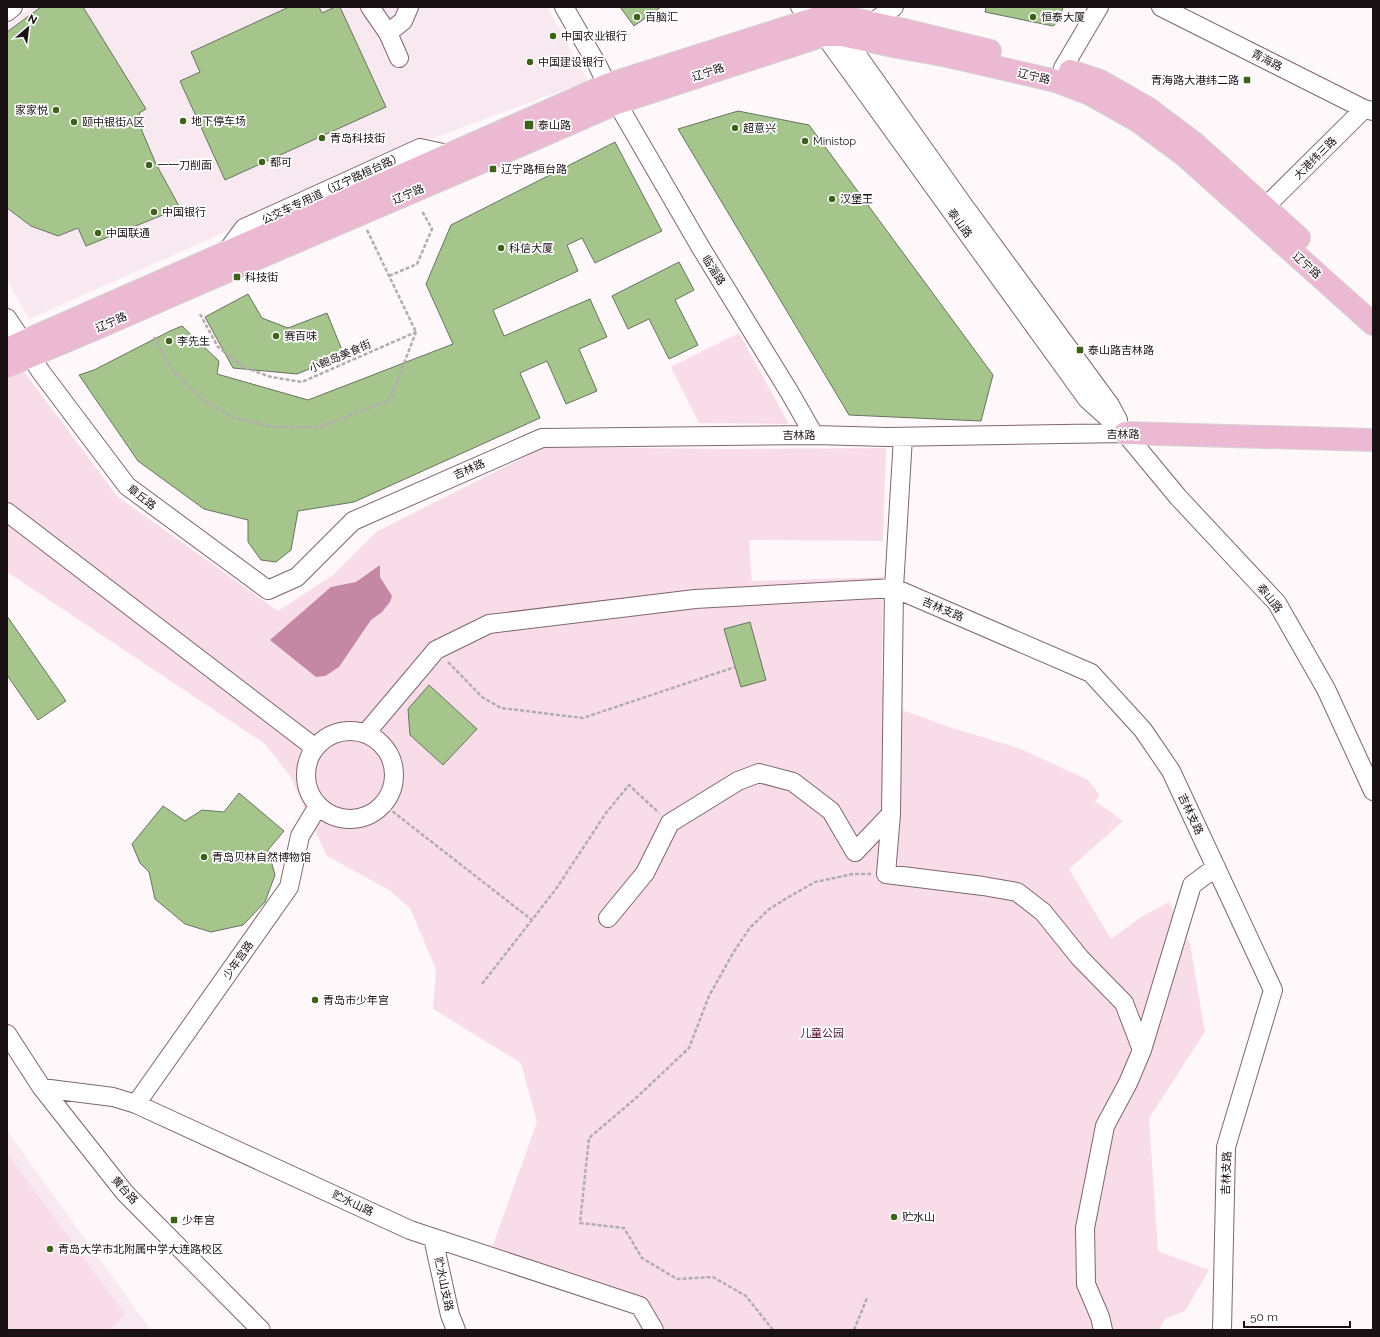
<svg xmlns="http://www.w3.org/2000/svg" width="1380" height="1337" font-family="Raleway,'Noto Sans SC',sans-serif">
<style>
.built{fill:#f7e9ef}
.green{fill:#f8dde8}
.water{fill:#c588a4}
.building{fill:#a5c58d;stroke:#67735e}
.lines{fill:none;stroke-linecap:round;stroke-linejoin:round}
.minor-casing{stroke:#7f6671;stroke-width:20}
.major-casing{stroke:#d6d4d5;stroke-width:24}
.path{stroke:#b3acaf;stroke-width:2.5;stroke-dasharray:4 2;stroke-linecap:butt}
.minor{stroke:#fff;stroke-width:18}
.major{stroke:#ebb9d1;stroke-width:22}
.poi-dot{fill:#3e6219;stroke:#fff;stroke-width:1.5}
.labels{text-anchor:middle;stroke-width:3.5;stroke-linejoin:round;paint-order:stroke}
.poi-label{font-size:11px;fill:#1a1115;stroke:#fff;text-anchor:start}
.street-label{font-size:11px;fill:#1a1115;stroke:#fff}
.park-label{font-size:11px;fill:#580d38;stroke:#fff}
</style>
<rect width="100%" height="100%" fill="#fef8fa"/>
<path class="built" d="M32,7H547L588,81L423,142L205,241L29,319L7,280V26Z
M7,1131L25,1156L151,1330H7Z"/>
<path class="green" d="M739,333L789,424L699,423L671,367Z
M17,362L117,496L278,611L333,575L376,532L544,447L730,449L886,448L883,541L749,540L752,581L883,577L882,678L891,706L949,727L1021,749L1088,780L1100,795L1095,801L1123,821L1069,869L1111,939L1141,917L1169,902L1190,944L1205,1032L1149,1118L1158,1251L1209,1270L1185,1311L1165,1319L1159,1330H654L640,1306L489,1256L537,1122L521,1063L433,1009L436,969L410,908L389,890L327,856L290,776L265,744L7,572V366Z
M7,1153L125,1314L109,1330H7Z"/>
<path class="water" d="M380,565V577L392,596L390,602L382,612L371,620L339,667L325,676L316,677L270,640L331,587L356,582Z"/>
<path class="building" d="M41,7H83L146,109L139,113L142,131L156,164L180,208L86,246L78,228L58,236L31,226L7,208V32Z
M289,7H319L322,13L335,7H340L386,107L225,180L180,81L200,72L191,52Z
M620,7H661L634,26Z
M986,7H1063L1059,21L1053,26L985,12Z
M738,111L809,125L993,375L981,421L849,415L678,129Z
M615,142L662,231L595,263L582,238L567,245L578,271L493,310L504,336L590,299L607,337L579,349L597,391L566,404L547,361L520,373L540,418L354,502L298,511L291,550L276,562L261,560L248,542V520L204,509L138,461L79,375L94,370L170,331L182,326L219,361L217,374L308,400L453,344L426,284L451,225Z
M679,262L694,290L675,300L698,345L669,359L649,319L628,329L612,296Z
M248,294L262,318L288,328L327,313L344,355L297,374L233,368L205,317Z
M7,616L66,701L38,720L7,675Z
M750,622L766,680L741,687L724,629Z
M429,685L477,729L443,765L410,735L408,709Z
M239,793L284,831L268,850L275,875L265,902L243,925L211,932L185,924L155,899L149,872L140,863L132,844L163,806L185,821L202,810L224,812Z"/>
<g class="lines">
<g class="minor-casing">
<path id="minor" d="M370,7L388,33L399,58
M564,7L598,66L607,85
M800,7L824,35L1087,399L1125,433L1178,497L1277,603L1326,689L1373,791
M1161,7L1364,109L1373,111
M7,12L13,7
M863,27L872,23L894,7
M838,28L962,203L1110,405L1118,420
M388,33L403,21L409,7
M1063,68L1099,7
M617,103L701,248L790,393L814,435
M1265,207L1364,109
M227,251L244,228L420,148L448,154
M7,318L23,342
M30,355L41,372L127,486L268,590L297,577L353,521L542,438L814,435L887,437L1125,433
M903,437L894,588L1091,673L1143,730L1171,771L1273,990L1226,1147L1222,1330
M7,512L314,747
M306 775a44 44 0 1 1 88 0a44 44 0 1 1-88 0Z
M366,733L436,650L489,624L695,599L894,588L891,814L886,874L983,886L1017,892L1043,912L1080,958L1124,1003L1142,1050L1128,1083L1105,1126L1085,1228L1086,1284L1100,1317L1103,1330
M608,918L645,873L670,823L738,781L759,773L793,782L831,811L855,852L891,814
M7,1034L42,1088L125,1193L261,1330
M1142,1050L1192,885L1216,867
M42,1088L113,1097L136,1104L410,1230L640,1306L654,1330
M136,1104L289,887L300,836L318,806
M433,1238L450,1315L456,1330"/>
</g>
<g class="major-casing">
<path id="major" d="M1070,71L1100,81L1149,109L1193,142L1299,238
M7,349L607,85L798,24L830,14L904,30L990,51
M7,366L97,328L230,270L491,158L617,103L824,35H842L898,47L948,56L1056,81L1090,94L1138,121L1184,155L1373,324
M1125,433L1373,440"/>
</g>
<path class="path" d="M367,230L416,332
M389,276L417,264L432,229L422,211
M200,314L218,347L243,367L271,377L302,382L416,332
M154,337L171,369L201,399L235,418L274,427H319L390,400L416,332
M448,662L482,697L501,708L583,718L735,667
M383,804L532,920
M482,984L556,889L606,813L629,785L659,813
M773,1330L746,1296L713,1277L677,1279L642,1258L624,1228L580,1223L589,1138L636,1098L689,1048L709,996L733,953L749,929L768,910L787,898L815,882L853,874H871
M854,1330L867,1298"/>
<use href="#minor" class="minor"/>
<use href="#major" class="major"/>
</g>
<g class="poi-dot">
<circle cx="637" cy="17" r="4"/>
<circle cx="1033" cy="17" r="4"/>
<circle cx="553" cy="36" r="4"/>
<circle cx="530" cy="62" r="4"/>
<rect x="1243" y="76" width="8" height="8" rx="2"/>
<circle cx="56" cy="110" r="4"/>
<circle cx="183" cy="121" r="4"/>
<circle cx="74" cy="122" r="4"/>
<rect x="524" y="120" width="10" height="10" rx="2"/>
<circle cx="735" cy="128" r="4"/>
<circle cx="322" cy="138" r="4"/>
<circle cx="805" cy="141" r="4"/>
<circle cx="262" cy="162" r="4"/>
<circle cx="149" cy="165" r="4"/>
<rect x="489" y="165" width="8" height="8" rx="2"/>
<circle cx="832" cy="199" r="4"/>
<circle cx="154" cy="212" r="4"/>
<circle cx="98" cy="233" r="4"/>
<circle cx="501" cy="248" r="4"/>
<rect x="233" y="273" width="8" height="8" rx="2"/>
<circle cx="276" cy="336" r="4"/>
<circle cx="169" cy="341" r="4"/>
<rect x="1076" y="346" width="8" height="8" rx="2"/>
<circle cx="204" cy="857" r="4"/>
<circle cx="315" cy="1000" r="4"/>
<circle cx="894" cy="1217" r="4"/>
<rect x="170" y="1216" width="8" height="8" rx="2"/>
<circle cx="50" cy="1249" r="4"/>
</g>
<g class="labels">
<g class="poi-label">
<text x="645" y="21">百脑汇</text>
<text x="1041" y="21">恒泰大厦</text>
<text x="561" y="40">中国农业银行</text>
<text x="538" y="66">中国建设银行</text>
<text x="1239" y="84" text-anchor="end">青海路大港纬二路</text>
<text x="48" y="114" text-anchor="end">家家悦</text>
<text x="191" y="125">地下停车场</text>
<text x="82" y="126">颐中银街A区</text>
<text x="538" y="129">泰山路</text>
<text x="743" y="132">超意兴</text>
<text x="330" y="142">青岛科技街</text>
<text x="813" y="145">Ministop</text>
<text x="270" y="166">都可</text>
<text x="157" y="169">一一刀削面</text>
<text x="501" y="173">辽宁路桓台路</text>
<text x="840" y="203">汉堡王</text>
<text x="162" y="216">中国银行</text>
<text x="106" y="237">中国联通</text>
<text x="509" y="252">科信大厦</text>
<text x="245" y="281">科技街</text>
<text x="284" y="340">赛百味</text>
<text x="177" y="345">李先生</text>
<text x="1088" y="354">泰山路吉林路</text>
<text x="212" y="861">青岛贝林自然博物馆</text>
<text x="323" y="1004">青岛市少年宫</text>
<text x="902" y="1221">贮水山</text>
<text x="182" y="1224">少年宫</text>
<text x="58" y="1253">青岛大学市北附属中学大连路校区</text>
</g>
<g class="street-label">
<text transform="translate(1267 60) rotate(27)" y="4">青海路</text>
<text transform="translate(708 72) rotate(-18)" y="4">辽宁路</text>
<text transform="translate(1034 76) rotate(13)" y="4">辽宁路</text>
<text transform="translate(1315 158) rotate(-45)" y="4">大港纬三路</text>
<text transform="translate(332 188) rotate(-25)" y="4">公交车专用道（辽宁路桓台路）</text>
<text transform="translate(408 194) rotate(-23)" y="4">辽宁路</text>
<text transform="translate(960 223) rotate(54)" y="4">泰山路</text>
<text transform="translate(1307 265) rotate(42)" y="4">辽宁路</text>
<text transform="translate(714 270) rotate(58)" y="4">临淄路</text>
<text transform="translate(111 322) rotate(-24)" y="4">辽宁路</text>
<text transform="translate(340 356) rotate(-23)" y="4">小鲍岛美食街</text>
<text x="1123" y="438">吉林路</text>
<text x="799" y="439">吉林路</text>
<text transform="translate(469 469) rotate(-24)" y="4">吉林路</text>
<text transform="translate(142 497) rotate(38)" y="4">章丘路</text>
<text transform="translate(1270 598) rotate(51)" y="4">泰山路</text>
<text transform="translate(943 609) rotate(23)" y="4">吉林支路</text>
<text transform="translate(1191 814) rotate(65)" y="4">吉林支路</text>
<text transform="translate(238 960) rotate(-55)" y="4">少年宫路</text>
<text transform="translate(1226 1173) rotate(-88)" y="4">吉林支路</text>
<text transform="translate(125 1190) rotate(48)" y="4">黄台路</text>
<text transform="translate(353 1203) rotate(25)" y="4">贮水山路</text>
<text transform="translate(444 1284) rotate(78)" y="4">贮水山支路</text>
</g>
<g class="park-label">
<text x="822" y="1037">儿童公园</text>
</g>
</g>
<rect width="1380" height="1337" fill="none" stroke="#1a1115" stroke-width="16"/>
<g transform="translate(28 28) rotate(28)" stroke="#ffffff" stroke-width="3" paint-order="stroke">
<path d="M0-3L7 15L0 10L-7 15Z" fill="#1a1115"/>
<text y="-6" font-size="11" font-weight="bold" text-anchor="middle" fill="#1a1115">N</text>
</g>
<path d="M1244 1321v6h106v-6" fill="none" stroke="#1a1115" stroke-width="2"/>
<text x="1250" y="1321" font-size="12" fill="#1a1115" stroke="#ffffff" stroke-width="3" paint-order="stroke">50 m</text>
</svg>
